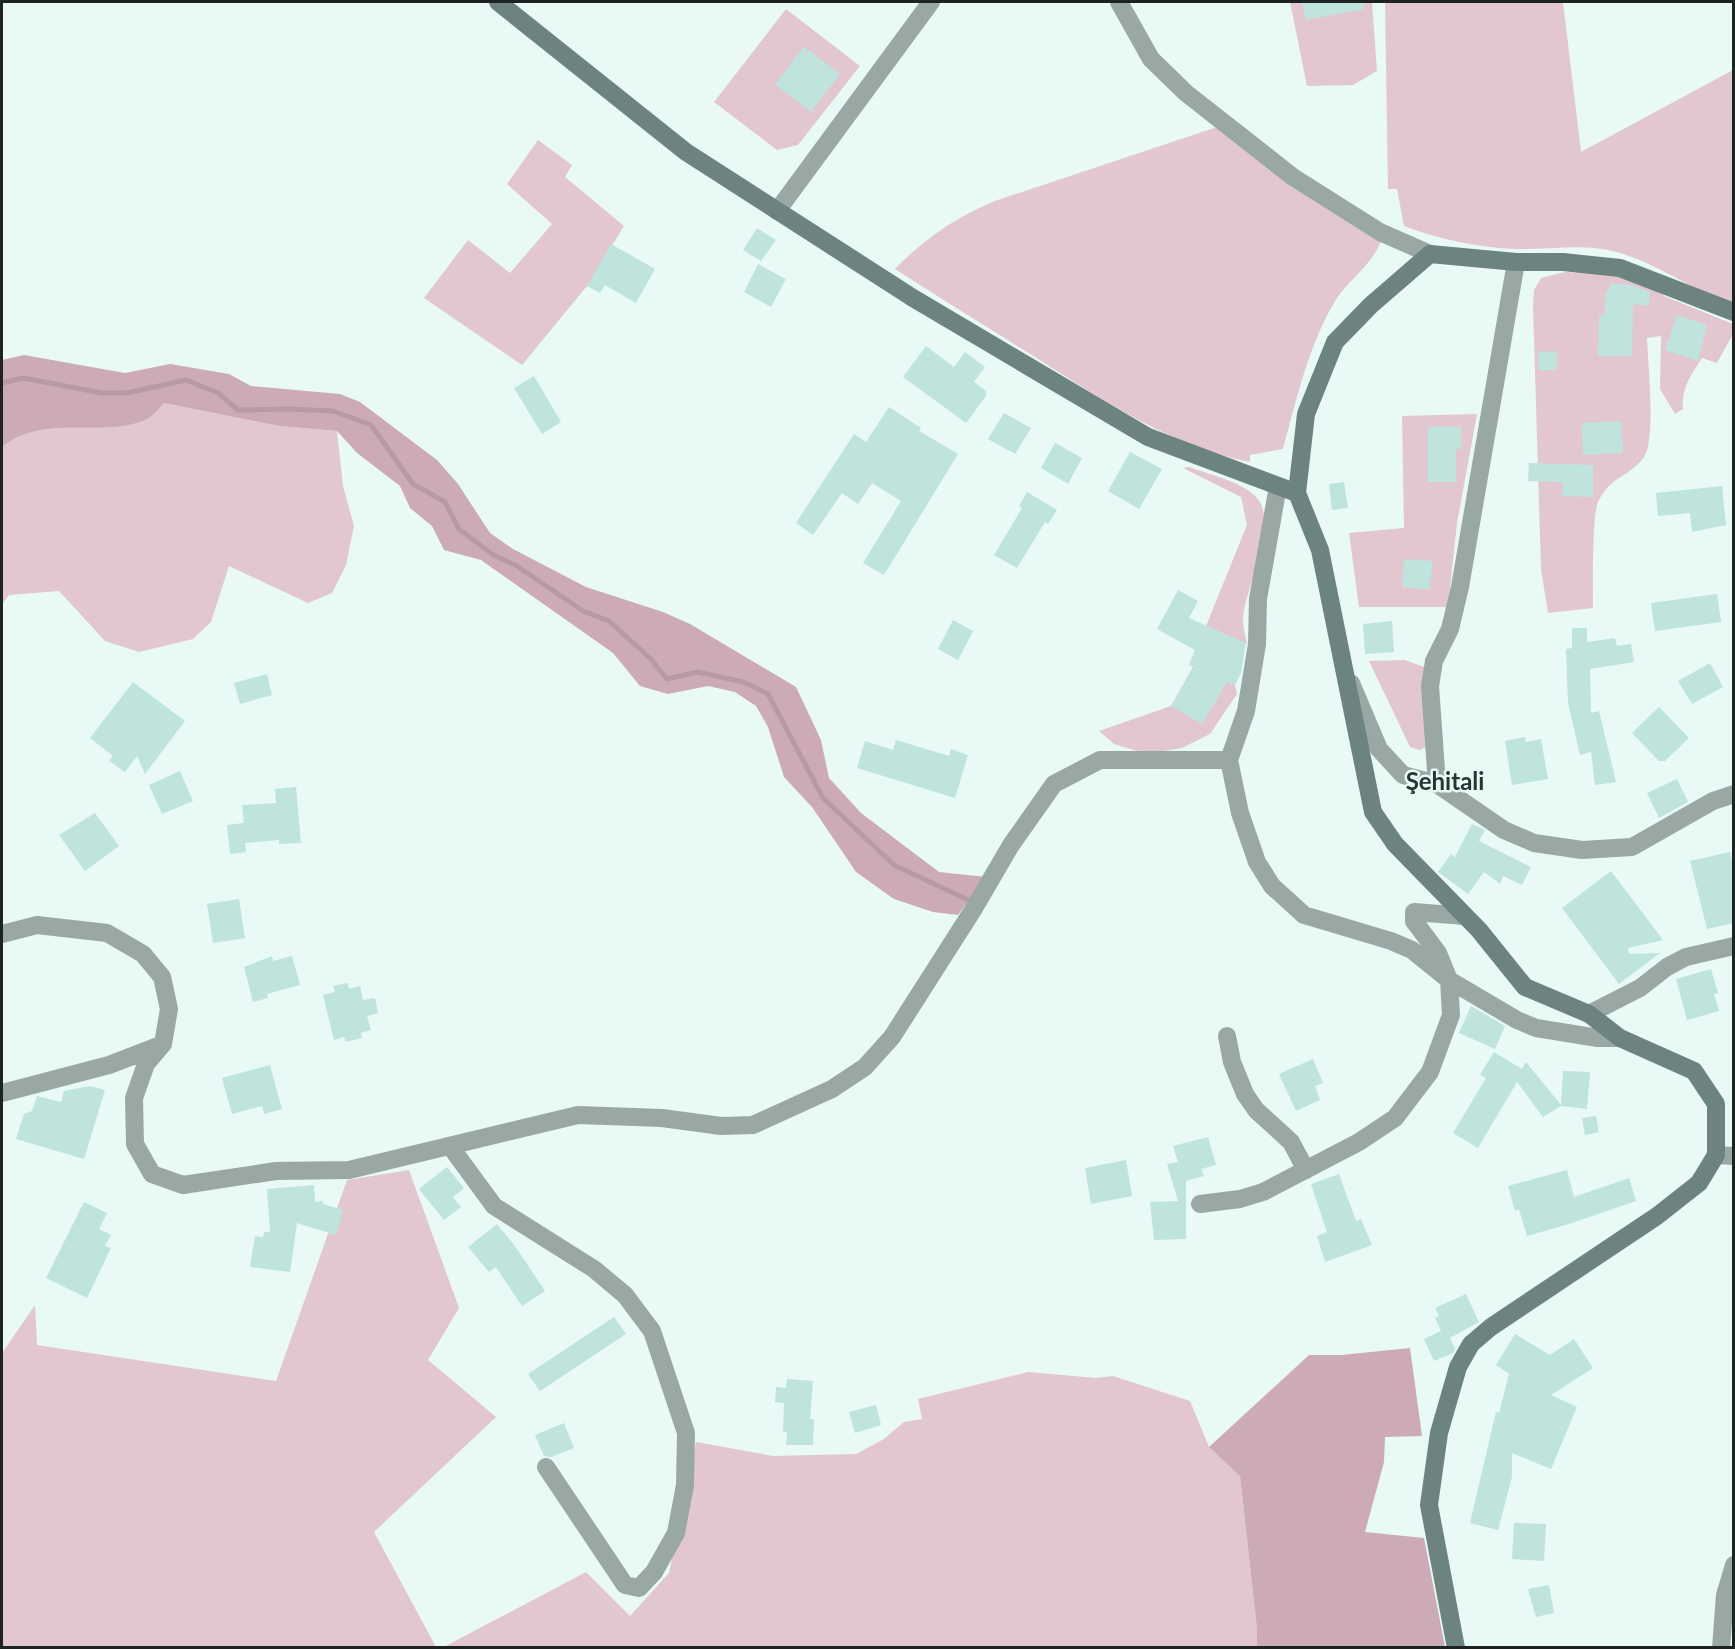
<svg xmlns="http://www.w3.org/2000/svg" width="1735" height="1649" font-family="Lato,sans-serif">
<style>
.green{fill:#e3c7d0}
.forest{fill:#ccabb6}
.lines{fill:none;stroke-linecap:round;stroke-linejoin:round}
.stream{stroke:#b99aa4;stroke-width:5}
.building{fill:#bee4dd}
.street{stroke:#99a8a5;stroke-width:18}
.secondary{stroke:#6c837f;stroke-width:18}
.labels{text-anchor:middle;stroke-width:5;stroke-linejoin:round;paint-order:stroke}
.quarter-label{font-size:24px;font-weight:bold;fill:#263532;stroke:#e8f9f6}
</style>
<rect width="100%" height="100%" fill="#e8f9f6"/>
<path class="green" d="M1290,2H1372L1377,71L1353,85L1307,86Z
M1385,2H1563L1581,152L1733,70V305C1691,290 1652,259 1608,250C1577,244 1547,250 1516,249C1480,248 1438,239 1404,226L1397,189H1388Z
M786,9L860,66L798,145L777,150L714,102Z
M1229,123L1384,230C1379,261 1351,276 1335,301C1308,347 1297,398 1283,449L1250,455V462C1175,447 1110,405 1046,364C996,333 945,301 895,269C925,238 955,218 995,201Z
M538,140L572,165L565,177L624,226L587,286L522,365L424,298L468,240L510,273L552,224L507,184Z
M1565,272L1622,274L1659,287L1664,296L1733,324V334L1717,363L1702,358C1691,375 1681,388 1683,409L1675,414L1660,389L1661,336L1647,338C1648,362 1656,440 1644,457C1630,477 1610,476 1598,502C1592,516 1593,587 1593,608L1548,613L1541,569L1533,306L1534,290L1541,278Z
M164,403L279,426L337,431L343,486L354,526L346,565L332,593L308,603L229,566L211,622L193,639L139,652L105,641L59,591L9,595L2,604V447C46,412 103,440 146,419C153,416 158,408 164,403Z
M1477,414L1457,523L1448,607H1359L1349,533L1404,528L1402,416Z
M1189,467C1210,475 1241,481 1256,497C1281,521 1242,595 1243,621C1243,628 1246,637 1247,644L1206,626L1247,525L1241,497L1183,468Z
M1405,660L1427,668V746L1420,750L1410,747L1369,661Z
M1193,667L1235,685L1237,694L1210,734L1182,748L1147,754L1114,744L1099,731L1171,706Z
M409,1170L459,1308L428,1360L496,1417L374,1532L436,1647L2,1648V1353L35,1305L37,1345L276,1381L347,1180Z
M1028,1372L1096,1378L1113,1376L1190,1401L1209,1447L1240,1475L1257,1629V1647L442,1648L586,1572L630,1616L669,1573L696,1442L773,1456L856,1454L884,1439L904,1422L922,1419L918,1399Z"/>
<path class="forest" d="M24,355L125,373L170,364L229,374L251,386L340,394L360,402L437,460L458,484L490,533L513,549L586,587L663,612L690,624L796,687L821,740L829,778L861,813L939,872L986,877L958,915L933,912L894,899L856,872L812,807L784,777L768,727L756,706L735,692L708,686L668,694L640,686L613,653L481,560L444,550L432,526L410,508L400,486L357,453L337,431L279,426L164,403C159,408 153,416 147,419C103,440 46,412 2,447V360Z
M1410,1348L1422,1436L1385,1437L1384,1462L1365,1532L1424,1538L1445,1647H1257V1629L1240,1476L1209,1447L1309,1355H1342Z"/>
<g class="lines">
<path class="stream" d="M2,383L23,378L102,393H127L186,380L218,393L238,410L289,409L333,411L371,425L413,484L445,502L459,529L492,554L517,566L583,611L609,621L650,658L667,679L698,672L743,682L768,694L823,798L894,865L968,900"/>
</g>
<path class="building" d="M1302,2H1363L1364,9L1306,20Z
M804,47L840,74L811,112L775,84Z
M757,228L776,240L761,261L743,250Z
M611,244L655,269L636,303L605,285L600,293L587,286Z
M758,264L786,279L771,307L744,292Z
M1610,283L1632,285L1650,292L1649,306L1633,304L1632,356H1598L1599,316H1604L1606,291H1609Z
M1677,315L1707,325L1698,361L1665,350Z
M926,346L954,367L965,352L985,367L974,382L986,391V396L966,423L903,377Z
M1557,351V370H1539L1538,352Z
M534,376L561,422L542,434L514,388Z
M889,407L921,428L919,431L958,454L884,575L863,563L901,501L872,483L858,504L842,493L813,535L796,523L854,434L866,442Z
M1004,413L1031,428L1015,454L988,439Z
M1621,421L1623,453L1583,455L1582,423Z
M1428,427H1461V449H1456V482H1428Z
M1055,443L1082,458L1068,484L1041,468Z
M1130,452L1162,469L1139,509L1108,491Z
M1529,463L1593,465V497L1562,496L1563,482L1528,481Z
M1344,482L1348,508L1332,510L1329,484Z
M1722,486L1726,525L1692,532L1690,513L1658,516L1656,493Z
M1027,492L1057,510L1048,524L1045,522L1017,568L994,555L1022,508L1019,506Z
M1404,559L1433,561L1429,590L1402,587Z
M1178,590L1198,601L1189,618L1246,643L1241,673L1235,685L1227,682L1202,724L1171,706L1194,667L1189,665L1195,650L1157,629Z
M1717,594L1721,622L1655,631L1651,603Z
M953,620L973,631L958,660L938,649Z
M1392,621L1394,652L1365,654L1363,624Z
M1572,628H1587V642L1615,638L1617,646L1631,644L1634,662L1590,669L1591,713L1599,711L1616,782L1595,785L1591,752L1580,755L1568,703L1566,649L1572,648Z
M1710,663L1723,687L1692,704L1678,681Z
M267,674L272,695L240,704L234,683Z
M133,682L185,721L145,774L137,756L125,772L109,761L113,756L90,738Z
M1659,707L1689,738L1665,761H1659L1632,733Z
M1525,737L1526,742L1541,739L1548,779L1512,785L1505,741Z
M896,740L949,756L951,749L968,755L955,798L857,768L865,741L893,750Z
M180,771L193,801L162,814L149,785Z
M1677,779L1688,802L1659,818L1647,793Z
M296,787L301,843L279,844V840L245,843L246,852L230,854L227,825L244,823L242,805L276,803L275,789Z
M95,813L119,846L85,871L59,835Z
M1472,824L1485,830L1479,841L1531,867L1522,885L1503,876L1500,884L1484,872L1468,894L1438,872L1451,854L1455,857Z
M1730,852L1734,868V923L1707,929L1690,861Z
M1611,871L1663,940L1628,948L1629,954L1660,953L1619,984L1562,908Z
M239,899L245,938L213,943L207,904Z
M272,956L273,961L292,956L300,985L267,994L268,998L253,1002L244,967Z
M1711,969L1718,993L1714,994L1719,1011L1687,1020L1676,979Z
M348,983L349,989L360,986L363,1000L375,998L378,1013L367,1016L371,1030L361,1033L362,1038L346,1042L344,1037L334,1040L323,995L335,992L333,986Z
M1471,1006L1505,1026L1495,1049L1459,1033Z
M1494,1052L1522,1069L1526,1062L1561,1105L1563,1071L1590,1072L1587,1109L1561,1106L1543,1117L1517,1082L1478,1148L1453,1133L1486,1078L1480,1075Z
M1313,1059L1323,1083L1315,1086L1320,1100L1296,1111L1279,1074Z
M270,1065L282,1109L264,1114L262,1106L232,1114L222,1078Z
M90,1086L105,1090L84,1159L16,1139L24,1114L32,1111L37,1096L61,1102L64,1091Z
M1596,1116L1599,1132L1585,1135L1582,1118Z
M1208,1137L1216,1165L1201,1169L1204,1176L1186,1181V1239L1154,1240L1150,1202L1178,1201L1167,1164L1178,1162L1173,1146Z
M1126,1160L1132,1196L1091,1204L1085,1168Z
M447,1167L464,1188L453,1197L461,1207L444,1220L419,1189Z
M1567,1170L1574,1197L1629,1178L1636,1201L1569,1224L1527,1236L1519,1209L1515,1211L1508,1186Z
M1339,1174L1356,1221L1361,1219L1372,1245L1325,1262L1317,1236L1327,1232L1311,1184Z
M314,1185L315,1202L323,1201V1204L343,1210L336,1235L297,1223L290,1272L250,1267L255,1236L263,1237L264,1232H270L267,1189Z
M84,1202L107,1213L99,1229L111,1235L105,1246L111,1248L87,1298L46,1278Z
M497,1224L515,1246L545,1291L522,1306L496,1267L489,1272L468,1247Z
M1466,1294L1479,1322L1450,1338L1455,1349L1453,1353L1434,1361L1424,1339L1441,1331L1435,1318L1439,1316L1435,1308Z
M614,1317L626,1334L540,1391L528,1374Z
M1515,1334L1550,1355L1574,1339L1593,1368L1551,1395L1577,1407L1551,1469L1512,1453V1477L1498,1530L1470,1523L1496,1412L1499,1413L1509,1374L1496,1365Z
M787,1379L813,1381L810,1419H814L813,1445H786L787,1432H783L784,1403L775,1402L776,1387L786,1388Z
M876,1405L881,1425L855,1433L849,1412Z
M564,1423L574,1448L551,1457L544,1456L535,1435Z
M1514,1523L1546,1524L1544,1561L1512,1559Z
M1549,1585L1554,1613L1536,1617L1528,1589Z"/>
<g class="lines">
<path class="street" d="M1119,2L1151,59L1186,93L1293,177L1380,232L1430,254
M777,211L931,2
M1278,486L1258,599L1257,644L1246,711L1229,760L1240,813L1257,862L1272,886L1304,915L1391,941L1412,950L1449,980L1517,1020L1536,1028L1598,1038H1620
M1351,683L1379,749L1403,775L1437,784L1504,830L1534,843L1582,850L1632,847L1713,801L1734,794
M1437,784L1430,686L1434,661L1450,629L1460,587L1516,262
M2,934L37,925L107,933L143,954L162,977L169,1009L163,1044L146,1064L134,1098L135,1144L152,1174L183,1185L276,1171L349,1170L578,1115L662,1118L721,1126L753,1125L832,1089L865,1067L892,1037L973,910L1011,845L1054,784L1100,760H1229
M1589,1014L1640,988L1667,967L1686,957L1734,946
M1227,1036L1232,1062L1245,1094L1256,1110L1291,1142L1306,1170
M2,1093L109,1065L161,1045
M450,1146L494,1206L594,1269L625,1295L652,1331L686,1433L685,1485L676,1533L654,1572L639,1588L625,1585L546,1467
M1716,1155L1734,1156
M1200,1204L1240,1199L1263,1192L1359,1142L1395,1118L1430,1072L1451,1015L1449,980L1438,953L1414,921V912L1465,916
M1721,1648L1725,1595L1734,1565"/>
<path class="secondary" d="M498,2L686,152L913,298L1148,437L1297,493L1306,414L1335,342L1371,305L1430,254L1516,262H1563L1620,268L1734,312
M1297,493L1320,550L1373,812L1395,844L1479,930L1525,987L1589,1014L1620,1038L1694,1071L1716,1104V1155L1699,1183L1657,1216L1491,1327L1471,1344L1458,1367L1439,1433L1429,1505L1456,1648"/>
</g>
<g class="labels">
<g class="quarter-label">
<text x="1445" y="790">Şehitali</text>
</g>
</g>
<rect width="1735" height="1649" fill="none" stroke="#1c2322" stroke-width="6"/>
</svg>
